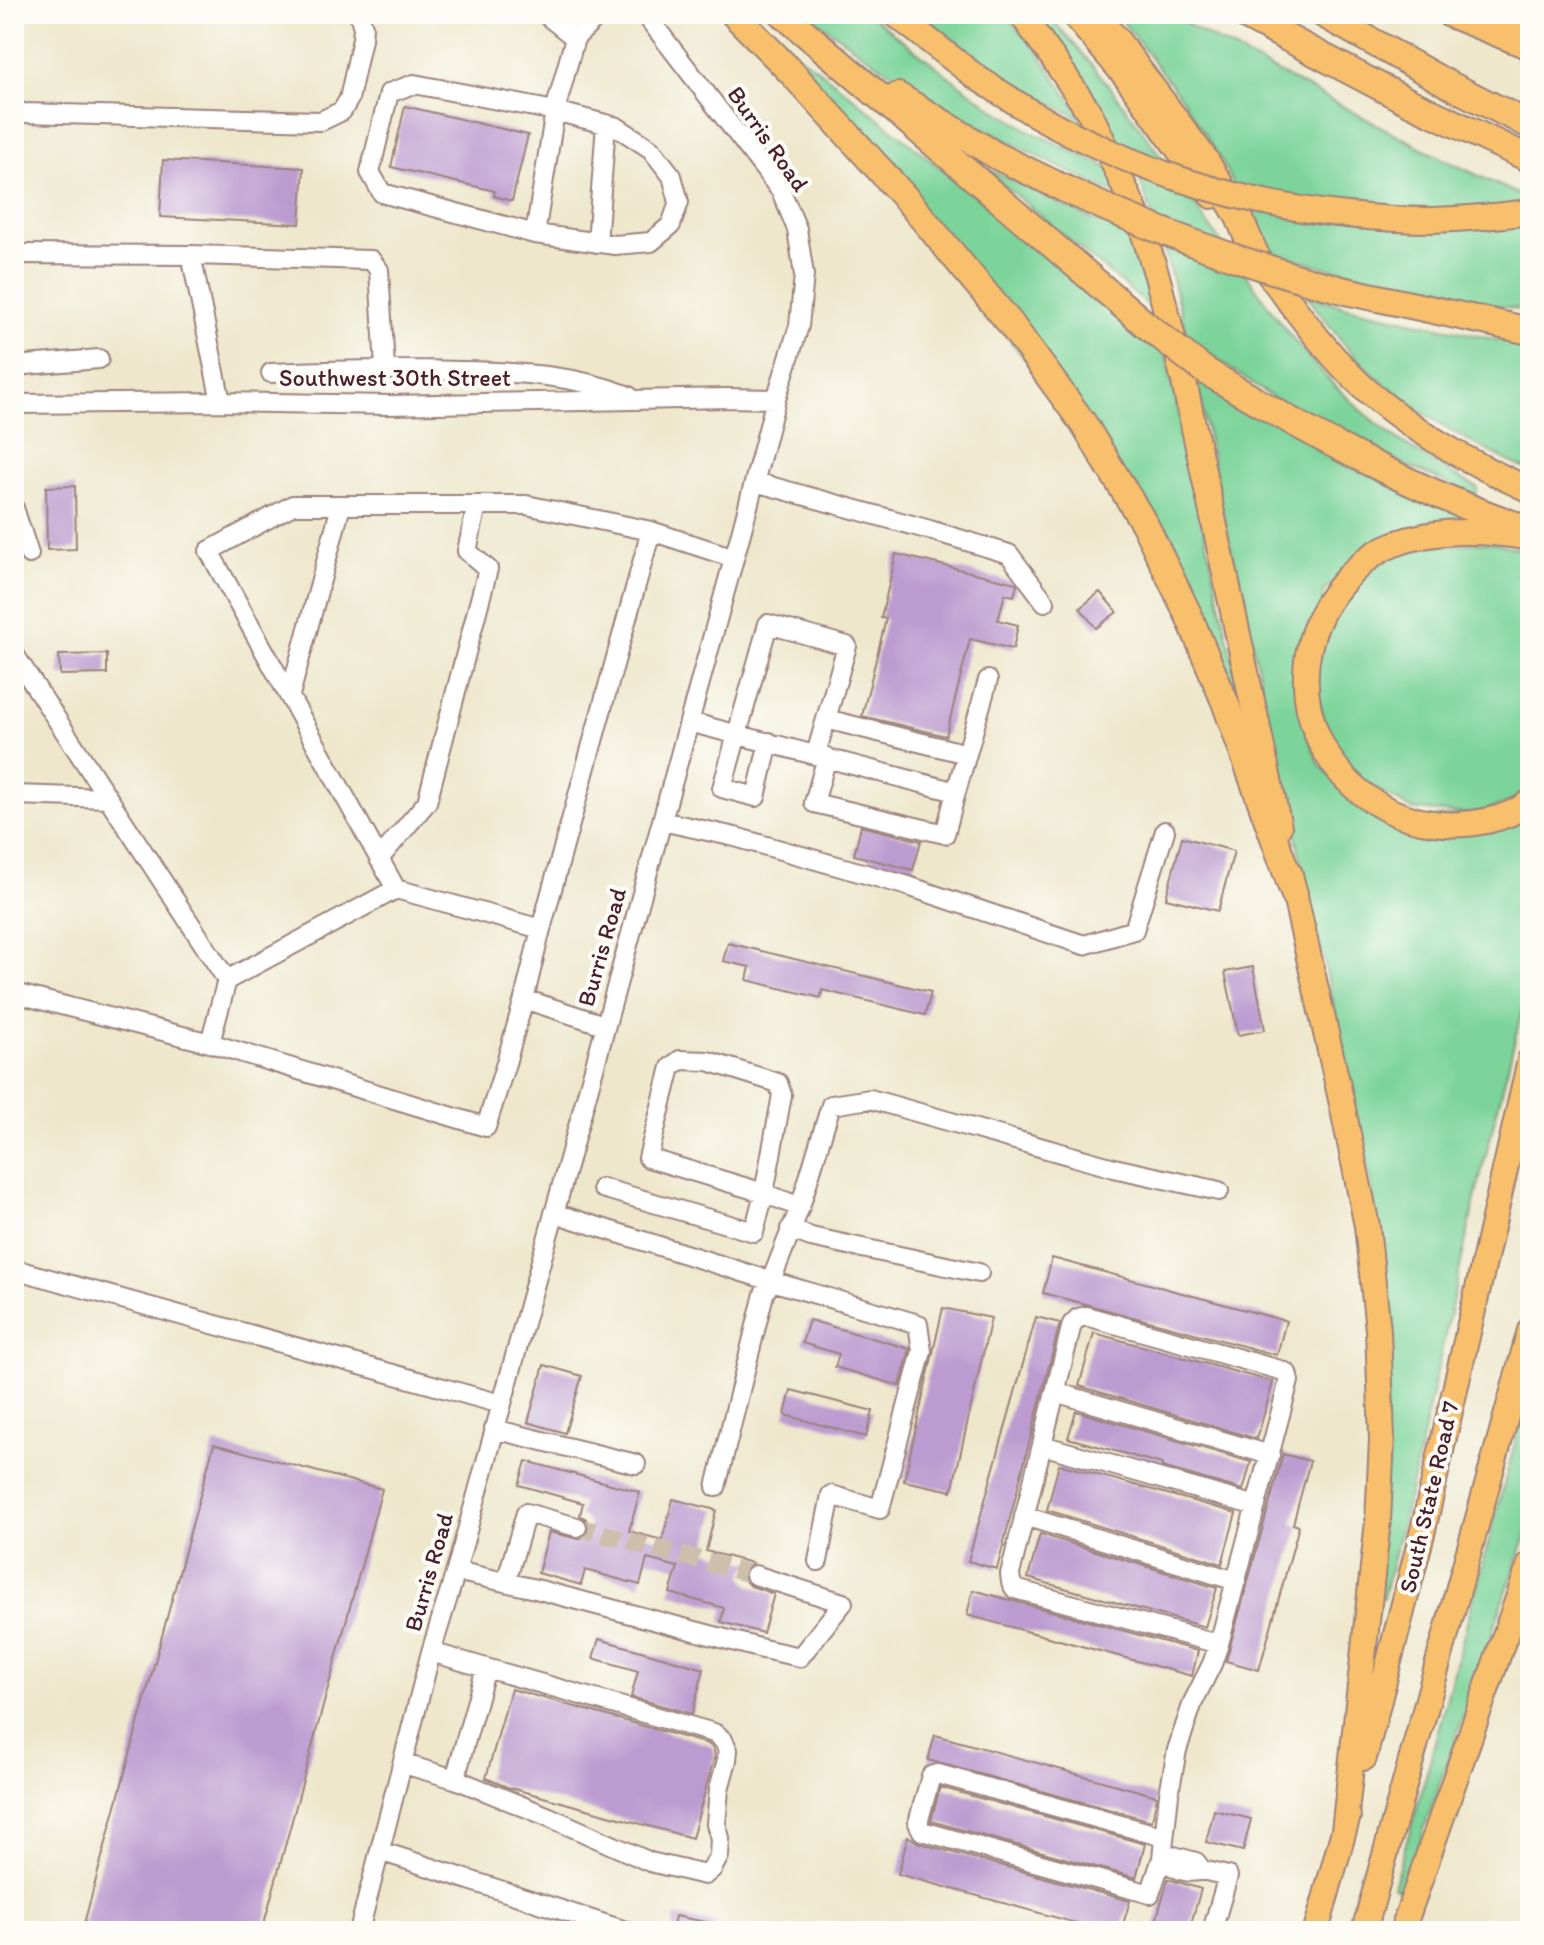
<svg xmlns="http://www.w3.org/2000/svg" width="1544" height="1945" font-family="Itim,sans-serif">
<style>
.grass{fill:#7cd49a;stroke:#637a62;stroke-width:2}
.building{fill:#bc9bd0}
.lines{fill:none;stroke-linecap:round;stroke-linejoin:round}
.minor-tunnel{stroke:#cdbfac;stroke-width:18;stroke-dasharray:18 9;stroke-linecap:butt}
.minor-casing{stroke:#9c837c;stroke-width:22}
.major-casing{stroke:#9c837c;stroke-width:28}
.highway-casing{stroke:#9c837c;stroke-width:30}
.minor{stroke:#fff;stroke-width:18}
.major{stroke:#f8bf6c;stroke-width:24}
.highway{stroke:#f8bf6c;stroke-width:26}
.major-bridge-casing{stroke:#9c837c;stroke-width:28;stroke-linecap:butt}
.highway-bridge-casing{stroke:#9c837c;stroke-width:30;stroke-linecap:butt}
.major-bridge{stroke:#f8bf6c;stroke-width:24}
.highway-bridge{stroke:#f8bf6c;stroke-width:26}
.labels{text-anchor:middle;stroke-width:8;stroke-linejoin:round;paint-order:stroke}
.street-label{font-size:24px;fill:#4a1f2b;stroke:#fdfcf7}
</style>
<rect width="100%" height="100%" fill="#fdfcf7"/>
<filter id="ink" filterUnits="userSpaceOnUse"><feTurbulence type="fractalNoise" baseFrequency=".0125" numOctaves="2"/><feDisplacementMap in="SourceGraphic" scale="16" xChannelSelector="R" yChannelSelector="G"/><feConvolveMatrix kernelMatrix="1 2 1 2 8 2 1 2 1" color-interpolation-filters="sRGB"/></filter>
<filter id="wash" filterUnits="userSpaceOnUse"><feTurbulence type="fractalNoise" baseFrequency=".006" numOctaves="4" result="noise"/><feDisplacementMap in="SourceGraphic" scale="32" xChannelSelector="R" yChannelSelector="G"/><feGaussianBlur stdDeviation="1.8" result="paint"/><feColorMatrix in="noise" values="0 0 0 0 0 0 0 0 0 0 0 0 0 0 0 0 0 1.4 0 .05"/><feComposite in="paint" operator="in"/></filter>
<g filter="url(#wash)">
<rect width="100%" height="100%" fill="#eee7cc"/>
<path class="grass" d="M809,14H869L951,78L994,109L1034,133L1109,168L1119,195C1009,145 904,89 809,14Z
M919,14H1004L1035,48L1084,120L1042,99L994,69Z
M1033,14H1046C1106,75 1154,146 1202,216C1217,238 1234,259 1250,280C1271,310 1292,340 1317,367C1362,417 1417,457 1477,487V496L1403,464L1347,437L1267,394L1209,354L1206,380L1468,515L1466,523L1325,588L1306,733L1320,765L1339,784L1391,820L1530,811V979L1478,1186L1414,1475L1383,1598L1378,1596L1387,1330L1371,1185L1340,1033L1219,495L1191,350L1162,242L1140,181L1084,79Z
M1117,14H1171L1206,35L1445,160L1530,200V312L1328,268L1272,252L1254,225L1220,158L1183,100Z
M795,53L819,70L1165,349L1247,727L1214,641L1158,531L791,58Z
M990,170L1091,219L1138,238L1156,312L988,172Z
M1307,296L1356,309L1530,347V471C1467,443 1396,402 1349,350C1334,333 1321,314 1307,296Z
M1490,542L1530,551V791L1507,804L1472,814L1413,810L1358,778L1327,736L1314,679L1333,608L1381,561L1417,547Z
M1530,1387V1524L1404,1887L1401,1890L1393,1886L1420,1798Z"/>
<g id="blocks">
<path class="building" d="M405,106L528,135L512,201L494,196L495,191L391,167Z
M163,160L304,168L300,224L160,217Z
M75,486L76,549L47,550L46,487Z
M896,554L1016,583L1017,585L1014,596L1005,594L998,620L1018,625L1013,649L970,639L946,736L862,716L886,619L881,618Z
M1100,592L1117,612L1096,628L1080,608Z
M107,654V674L60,675L59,655Z
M861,826L921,841L913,870L854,855Z
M1182,837L1234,851L1218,911L1166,898Z
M728,943L931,992L925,1015L822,990L821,998L747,980L750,967L723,961Z
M1253,967L1265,1030L1238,1035L1225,972Z
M1052,1258L1286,1321L1277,1355L1043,1293Z
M943,1308L991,1318L952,1491L904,1481Z
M1036,1317L1060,1323L997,1569L968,1561Z
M809,1320L910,1349L900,1386L835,1367L839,1354L802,1343Z
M1094,1333L1273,1382L1257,1439L1079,1386Z
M544,1365L582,1376L565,1433L528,1422Z
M791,1390L873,1411L866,1437L785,1415Z
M1076,1411L1251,1462L1244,1487L1243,1490L1162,1467V1464L1068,1438Z
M214,1444L382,1489L262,1931H82Z
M1283,1454L1310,1461L1293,1524L1299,1526L1259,1670L1226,1661Z
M526,1461L640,1492L629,1531L662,1540L673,1499L716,1510L706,1551L752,1563L744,1571L743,1577L746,1582L751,1586L774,1594L763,1633L721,1622L724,1608L670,1593L678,1567L647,1559L640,1585L585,1570L581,1585L538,1573L549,1532L579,1539L586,1535L589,1525L586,1519L580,1515L583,1503L519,1485Z
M1059,1464L1236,1513L1222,1564L1047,1510Z
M1040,1534L1217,1588L1205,1627L1028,1578Z
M973,1590L1198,1651L1192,1676L967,1615Z
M599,1639L704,1669L692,1714L631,1697L638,1671L593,1658Z
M511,1689L708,1744L713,1748L715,1755L692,1838L507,1787L486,1778Z
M935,1735L1157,1796L1152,1821L928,1760Z
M940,1787L1145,1844L1136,1878L931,1821Z
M1214,1810L1251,1819L1243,1851L1206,1842Z
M908,1836L919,1843L1130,1901L1121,1931H1105L898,1874Z
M1168,1879L1201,1889L1189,1931H1153Z
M675,1916L716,1924L715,1931H672Z"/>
</g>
</g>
<g filter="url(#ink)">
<use href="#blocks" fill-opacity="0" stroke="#9c837c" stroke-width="2"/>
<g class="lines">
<path class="minor-tunnel" d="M577,1527L755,1575"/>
<g class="minor-casing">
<path id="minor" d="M545,14L575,38L600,14
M14,111L24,113L321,121L342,111L349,99L362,39L363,27L359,14
M535,234L615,245L651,242L671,225L679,202L672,176L651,149L617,127L555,111L414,84L389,93L370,172L382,193L535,234L555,111L575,38
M597,243L606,124
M14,254L191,255L221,402
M191,255L371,260L379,270L385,368
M14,366L99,359
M271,373C335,370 397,369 461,371C518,372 576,375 629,396
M14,404L221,402L390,405L728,398L776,399
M755,482L930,530L1009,554L1045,602
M14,508L29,554
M14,654L227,980L396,889
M290,695L341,506
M826,719L967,754
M689,722L956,792L988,680
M769,742L756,797L722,788L768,624L847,646L816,754
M827,757L814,803L945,834L956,792
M14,795L108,798
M662,821L735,837L908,886L1084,945L1134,930L1165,831
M379,859L427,802L488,569L467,551L477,505
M541,929L396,889L209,551L293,505H526L651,531
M14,993L210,1043L486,1127L506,1063L524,999
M604,1025L524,999L541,929L651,531L734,558
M210,1043L227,980
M602,1188L754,1232L764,1193L782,1095L778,1083L708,1061L680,1060L671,1067L648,1158L764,1193L800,1207
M554,1213L771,1281L918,1324L922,1351L880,1509L831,1495L818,1561
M790,1229L811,1237L979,1273
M14,1269L501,1404
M1055,1392L1270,1455
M494,1429L636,1464
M1042,1445L1256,1506
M716,1487L764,1294L771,1281L800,1207L831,1105L870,1099L1114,1168L1219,1191
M1024,1516L1236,1581
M456,1571L536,1589L763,1649L800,1657L843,1603L755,1575
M506,1582L526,1513L577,1527
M404,1764L455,1779L486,1668L431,1652
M455,1779L547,1816L650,1862L705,1875L712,1869L719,1856L720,1838L716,1824L719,1789L727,1760L728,1750L723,1740L714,1733L486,1668
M1164,1837L938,1774L931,1776L918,1823L922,1831L1150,1894L1162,1858L1169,1794L1177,1750L1193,1702L1212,1664L1219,1644L1289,1381L1287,1373L1280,1370L1086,1316L1078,1318L1072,1324L1010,1574L1011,1582L1015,1589L1219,1644
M380,1851L626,1931
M1202,1870C1187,1875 1173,1869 1162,1858L1174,1856L1196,1862L1202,1870L1228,1876L1212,1931
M359,1931L431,1652L456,1571L741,533L776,399L799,326L804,275L797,229L781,191L645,14"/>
</g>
<g class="major-casing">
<path id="major" d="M895,14L976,77L1029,111
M1021,14L1055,61L1091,115L1139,219L1157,276L1183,377L1279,827
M1073,14L1127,78L1212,196
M1257,258C1293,306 1327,356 1372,395C1419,435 1474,465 1530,490
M1530,538C1485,530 1435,528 1392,545C1371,553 1354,569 1340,586C1263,679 1324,816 1443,824C1471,826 1507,820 1530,802
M1290,874L1340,1095L1367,1226L1378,1330L1382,1439L1378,1521L1344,1831
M1364,1758L1423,1530L1530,1060
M1316,1931L1348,1816
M1364,1931L1530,1330
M1402,1931L1530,1564"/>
</g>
<g class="highway-casing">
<path id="highway" d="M734,14L792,73L909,202L1010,323L1083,423L1145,525L1188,614L1225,702L1294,893
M783,14L1146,325
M1093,14L1114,37L1205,160L1238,215L1255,254
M1242,14L1409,102L1530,159
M1323,14L1446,83L1530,125
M1450,14L1530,46
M1501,14L1530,30
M898,96L997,156L1067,190
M1346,291L1530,331
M1204,370C1308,433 1414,491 1530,530"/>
</g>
<use href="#minor" class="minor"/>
<use href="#major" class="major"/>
<use href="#highway" class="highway"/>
<g class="major-bridge-casing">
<path id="major-bridge" d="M1029,111C1130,168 1231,203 1347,215C1375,218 1404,220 1432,220C1465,219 1498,216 1530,212"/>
</g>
<g class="highway-bridge-casing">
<path id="highway-bridge" d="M1067,190C1157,232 1249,266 1346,291
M1146,325L1204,370"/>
</g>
<use href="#major-bridge" class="major-bridge"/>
<use href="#highway-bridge" class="highway-bridge"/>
</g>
</g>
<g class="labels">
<g class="street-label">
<text transform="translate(768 139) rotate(55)" y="8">Burris Road</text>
<text x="395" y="386">Southwest 30th Street</text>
<text transform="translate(602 947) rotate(-74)" y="8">Burris Road</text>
<text transform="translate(1429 1497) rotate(-77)" y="8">South State Road 7</text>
<text transform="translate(429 1572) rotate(-74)" y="8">Burris Road</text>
</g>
</g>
<rect width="1544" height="1945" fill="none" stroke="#fdfcf7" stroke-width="48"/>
</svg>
